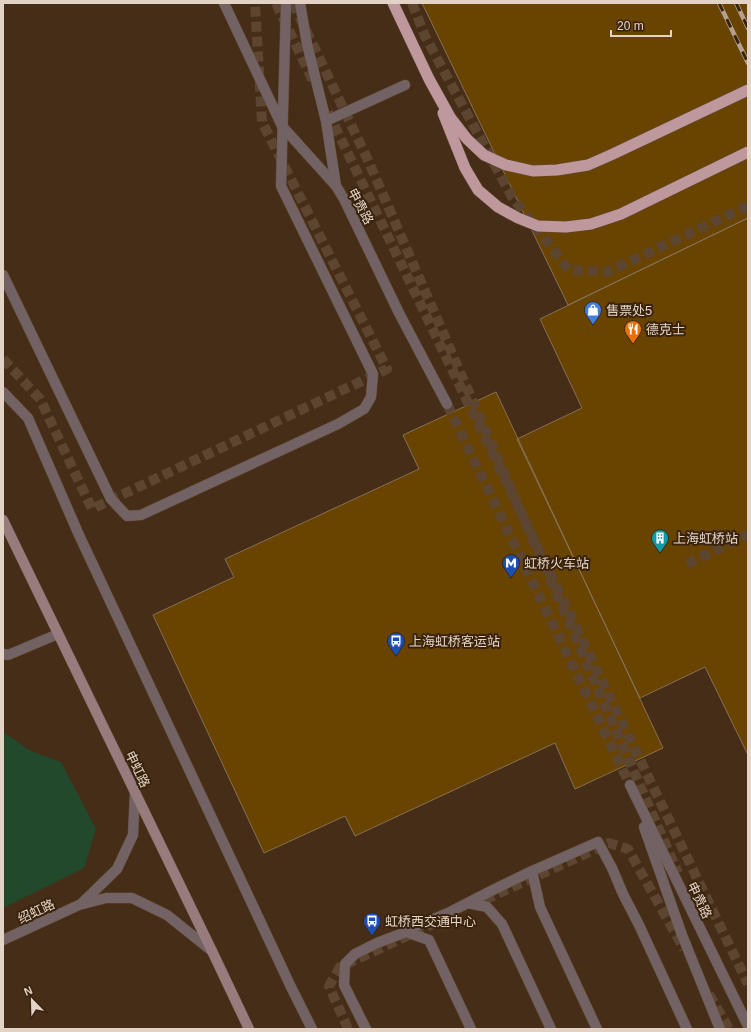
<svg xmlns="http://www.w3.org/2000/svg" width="751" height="1032" font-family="Arial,'Noto Sans SC',sans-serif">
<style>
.green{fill:#23492c}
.building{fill:#694300;stroke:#877155}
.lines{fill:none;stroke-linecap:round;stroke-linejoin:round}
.pedestrian-tunnel{stroke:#5d4631;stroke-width:10;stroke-dasharray:10 5;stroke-linecap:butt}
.minor-tunnel{stroke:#5d4631;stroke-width:10;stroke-dasharray:10 5;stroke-linecap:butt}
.tertiary-tunnel{stroke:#5d4631;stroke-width:10;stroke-dasharray:10 5;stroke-linecap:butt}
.secondary-tunnel{stroke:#5d4631;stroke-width:10;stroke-dasharray:10 5;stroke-linecap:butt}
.service-casing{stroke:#614b36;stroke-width:11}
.tertiary-casing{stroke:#614b36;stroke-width:11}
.secondary-casing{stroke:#614b36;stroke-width:11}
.service{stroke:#736263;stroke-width:10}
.tertiary{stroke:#736263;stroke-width:10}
.secondary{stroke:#977c7e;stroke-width:10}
.rail-casing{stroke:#b3a090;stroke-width:4.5}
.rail{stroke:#3a230d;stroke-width:3;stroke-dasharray:9;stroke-linecap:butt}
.trunk-bridge-casing{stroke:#614b36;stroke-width:12;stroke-linecap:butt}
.trunk-bridge{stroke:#be989c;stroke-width:11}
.labels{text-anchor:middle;stroke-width:4;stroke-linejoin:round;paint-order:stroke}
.street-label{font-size:13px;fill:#e3d3c6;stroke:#3a230d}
.poi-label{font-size:13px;fill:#e3d3c6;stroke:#3a230d;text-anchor:start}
</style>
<rect width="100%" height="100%" fill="#452d17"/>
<path class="green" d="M3,732L31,751L61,762L96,829L84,868L3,908Z"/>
<path class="building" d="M422,3H748V218L568,305Z
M748,218V755L705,667L640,698L517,439L582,408L540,319Z
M496,392L663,748L575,789L555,743L355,836L345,816L264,853L153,615L234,577L225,559L419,469L403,435Z"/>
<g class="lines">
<path class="pedestrian-tunnel" d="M687,564L748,534"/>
<path class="minor-tunnel" d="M412,3L425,36L512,197L569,270L607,272L748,206"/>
<path class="tertiary-tunnel" d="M276,3L314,83
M328,112L748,984
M3,359L40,399L92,509L387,369L262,122L255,3
M447,404L630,785
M471,906L609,843L628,849L684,949
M709,994L729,1029
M348,1029L329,986L340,967L435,923"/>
<path class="secondary-tunnel" d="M293,3L367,158L678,873"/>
<g class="service-casing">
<path id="service" d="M3,654L8,655L58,634
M532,871L540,907L597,1029
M468,903L487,907L502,924L551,1029
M406,932L429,940L471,1029
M366,1029L344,985L345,964L355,954L377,943L406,932L412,928L450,912L495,889L532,871L598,842L612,868L623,894L639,925L687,1029"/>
</g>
<g class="tertiary-casing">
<path id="tertiary" d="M224,3L282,126L336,186
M300,3L307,44L326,121L336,186L344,199L399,313L447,404
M326,121L405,85
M3,275L111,499L127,516L141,515L338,424L364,409L371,397L373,374L281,186L286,3
M3,392L28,418L79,535L291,987L312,1029
M630,785L748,1026
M644,827L682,935L720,1029
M81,904L117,869L133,835L135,793
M3,940L79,905L106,898H132L167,915L212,951"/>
</g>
<g class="secondary-casing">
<path id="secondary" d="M3,520L212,951L249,1029"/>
</g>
<use href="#service" class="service"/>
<use href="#tertiary" class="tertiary"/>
<use href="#secondary" class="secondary"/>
<g class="rail-casing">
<path id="rail" d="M719,3L748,63
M736,3L748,28"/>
</g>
<use href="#rail" class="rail"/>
<g class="trunk-bridge-casing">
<path id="trunk-bridge" d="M393,3L429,79L450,117L467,139L484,155L506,165L533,171L557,170L588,165L613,154L748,90
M443,113L465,168L478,190L498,207L518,218L538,226L566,227L591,224L621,214L748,152"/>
</g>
<use href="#trunk-bridge" class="trunk-bridge"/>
</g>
<defs>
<g id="shop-pin" transform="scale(0.9)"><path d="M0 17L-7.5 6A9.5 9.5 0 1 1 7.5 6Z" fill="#3f7fe0" stroke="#3a230d"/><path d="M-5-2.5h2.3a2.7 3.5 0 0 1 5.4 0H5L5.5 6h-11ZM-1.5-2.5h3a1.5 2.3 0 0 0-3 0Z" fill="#fff"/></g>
<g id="restaurant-pin" transform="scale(0.9)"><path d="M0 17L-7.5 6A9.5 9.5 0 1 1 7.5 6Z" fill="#e8710a" stroke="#3a230d"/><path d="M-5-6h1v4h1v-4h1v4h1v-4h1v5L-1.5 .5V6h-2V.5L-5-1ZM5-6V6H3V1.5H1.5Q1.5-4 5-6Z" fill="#fff"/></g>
<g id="building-pin" transform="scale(0.9)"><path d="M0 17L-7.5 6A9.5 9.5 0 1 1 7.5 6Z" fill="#0f9aa8" stroke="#3a230d"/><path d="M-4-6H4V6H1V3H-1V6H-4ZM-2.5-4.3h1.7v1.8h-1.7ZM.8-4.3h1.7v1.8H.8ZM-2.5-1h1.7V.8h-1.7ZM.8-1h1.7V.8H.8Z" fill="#fff"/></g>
<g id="metro-pin" transform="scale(0.9)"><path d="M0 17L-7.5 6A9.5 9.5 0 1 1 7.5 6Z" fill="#1a4fb4" stroke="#3a230d"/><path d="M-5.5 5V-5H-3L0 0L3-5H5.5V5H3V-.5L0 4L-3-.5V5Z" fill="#fff"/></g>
<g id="bus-pin" transform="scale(0.9)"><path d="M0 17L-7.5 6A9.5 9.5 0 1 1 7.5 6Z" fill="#1a4fb4" stroke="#3a230d"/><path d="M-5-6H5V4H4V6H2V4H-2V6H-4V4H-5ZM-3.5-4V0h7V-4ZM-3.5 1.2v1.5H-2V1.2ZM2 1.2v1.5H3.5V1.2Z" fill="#fff"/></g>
</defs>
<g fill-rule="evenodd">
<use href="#shop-pin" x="593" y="310"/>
<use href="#restaurant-pin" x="633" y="329"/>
<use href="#building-pin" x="660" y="538"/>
<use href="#metro-pin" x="511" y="563"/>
<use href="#bus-pin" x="396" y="641"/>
<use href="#bus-pin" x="372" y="921"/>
</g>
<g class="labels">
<g class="street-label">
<text transform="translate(361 206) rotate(62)" y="5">申贵路</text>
<text transform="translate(138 769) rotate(64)" y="5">申虹路</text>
<text transform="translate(700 900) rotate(64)" y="5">申贵路</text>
<text transform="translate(36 911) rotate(-25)" y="5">绍虹路</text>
</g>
<g class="poi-label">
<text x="606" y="315">售票处5</text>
<text x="646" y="334">德克士</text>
<text x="673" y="543">上海虹桥站</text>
<text x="524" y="568">虹桥火车站</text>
<text x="409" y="646">上海虹桥客运站</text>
<text x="385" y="926">虹桥西交通中心</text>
</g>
</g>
<rect width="751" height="1032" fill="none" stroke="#e3d3c6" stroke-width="8"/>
<g transform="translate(32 1000) rotate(337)" stroke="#3a230d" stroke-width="3" paint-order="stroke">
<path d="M0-3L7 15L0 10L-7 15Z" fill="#e3d3c6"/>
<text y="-6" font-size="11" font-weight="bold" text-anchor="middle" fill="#e3d3c6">N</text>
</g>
<path d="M611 30v6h60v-6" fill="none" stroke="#e3d3c6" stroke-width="2"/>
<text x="617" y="30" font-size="12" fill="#e3d3c6" stroke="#3a230d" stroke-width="3" paint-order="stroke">20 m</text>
</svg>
